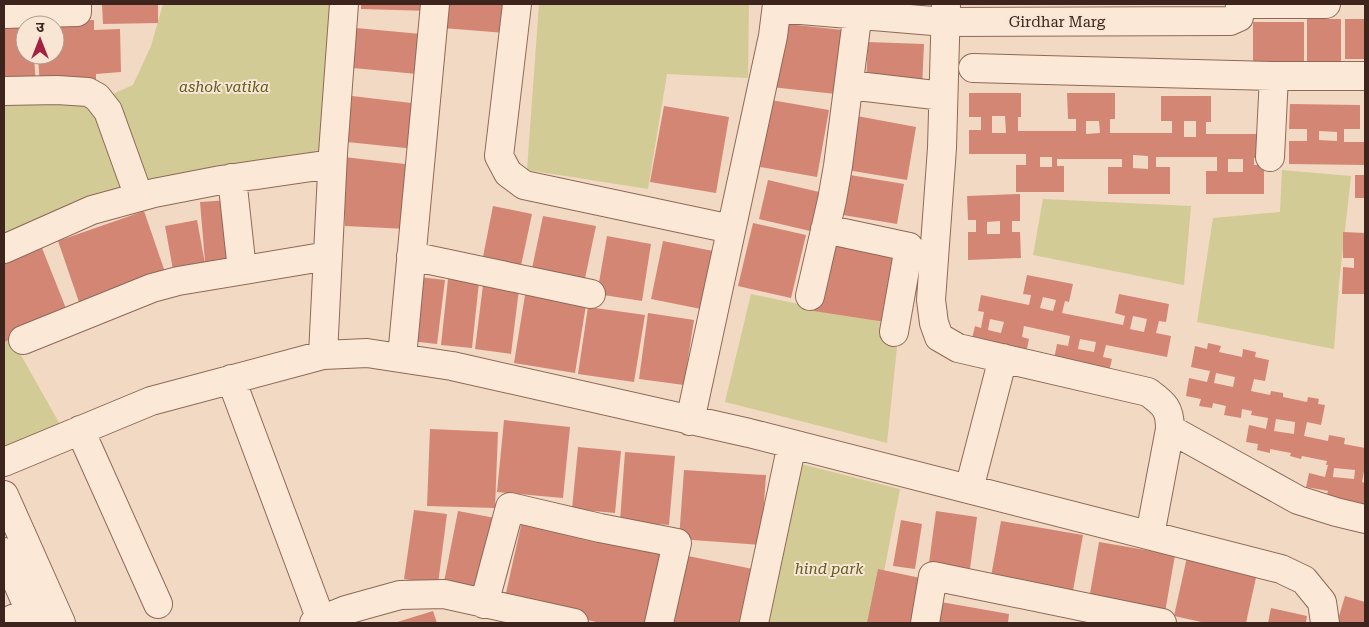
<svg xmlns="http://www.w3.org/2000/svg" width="1369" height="627" font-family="'Roboto Serif','Noto Sans Devanagari',serif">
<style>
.green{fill:#d2cb95}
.building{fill:#d48675;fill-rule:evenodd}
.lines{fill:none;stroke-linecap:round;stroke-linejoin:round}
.minor-casing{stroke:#8f6857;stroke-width:30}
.minor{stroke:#fce8d7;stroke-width:28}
.labels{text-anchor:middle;stroke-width:4;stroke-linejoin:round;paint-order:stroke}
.street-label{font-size:15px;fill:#3d251d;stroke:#f9e5d3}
.park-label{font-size:15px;font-style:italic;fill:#5b5c21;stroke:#f9e5d3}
</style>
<rect width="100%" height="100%" fill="#f2d9c3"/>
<path class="green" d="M163,4H334L333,153L4,241V105L97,101L133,85L151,46Z
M539,4H749L748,78L667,74L648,189L527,170Z
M1282,170L1351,176L1339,284L1334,349L1197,322L1213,218L1280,212Z
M1043,199L1191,206L1184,285L1033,255Z
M751,294L896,325L897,347L887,443L725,402Z
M4,332L22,357L62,428L4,452Z
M801,464L900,489L874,623H759Z"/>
<path class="building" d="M102,4H158V23L103,24Z
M361,4H430V11L361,9Z
M444,4H507L506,33L442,28Z
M1307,19H1341V64H1307Z
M1345,19H1365V59H1345Z
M94,20V30L120,29L121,72L96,74V86L40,88L38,55H55V25L37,22Z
M1253,22H1304V61H1253Z
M25,23V55H34L36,87L4,89V24Z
M778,23L852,31L845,95L771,87Z
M356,28L421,34L417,74L353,68Z
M868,42L924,44L922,88L866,86Z
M969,93H1021V117H1018V131H1076V119H1068L1067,93H1115V119H1110V133H1172V121H1161V96H1211V122H1206V134H1260V158H1254V165H1264V194H1206V171H1217V157H1156V167H1170V194H1108V167H1122V159H1057V166H1064V192H1016V165H1026V154H969V130H981V117H969ZM992,116H1005L1006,133H992ZM1086,121H1099L1100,133L1086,134ZM1184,121H1196V137H1184ZM1133,155L1148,156V169L1133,168ZM1040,157H1052V167H1040ZM1228,159H1243V172H1228Z
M352,96L420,104L415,149L347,142Z
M771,100L829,110L817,177L760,167Z
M1290,104L1360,105V129H1344V142H1365V165L1289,164V141H1307V129H1289ZM1319,131L1337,132V141L1319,140Z
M664,106L729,117L716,193L650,182Z
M857,116L916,127L907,180L847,170Z
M344,157L405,164L407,229L345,226Z
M850,175L904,184L897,224L843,215Z
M1355,175H1365V198H1355Z
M768,180L832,195L823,234L759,219Z
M1020,194V221H1012V232H1020L1021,258L968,260V232H976V220H968L967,196ZM1000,221V234H987V222Z
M230,200L234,260L205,262L200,202Z
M493,206L532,214L519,275L481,267Z
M144,211L166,275L80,305L58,241Z
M543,216L596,226L583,288L530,278Z
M197,220L206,269L174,275L165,226Z
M753,223L806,235L791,298L738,286Z
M1343,232L1365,233V294H1342L1343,267L1354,268V258H1343Z
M607,236L651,244L642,301L597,294Z
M663,241L713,251L701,309L651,299Z
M825,243L895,254L885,322L814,311Z
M42,248L69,316L4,342V263Z
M1027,275L1073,284L1069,302L1065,301L1062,313L1123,325L1125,316L1115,313L1119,294L1169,304L1166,322L1159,321L1156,333L1171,336L1167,357L1106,345L1103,357L1112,359L1108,376L1053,364L1057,344L1068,346L1070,336L1024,326L1022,337L1029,339L1025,358L970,347L975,326L981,328L984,312L978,311L981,295L1029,305L1031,295L1023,294ZM1043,297L1056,300L1053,311L1040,308ZM1133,316L1147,319L1144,332L1130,329ZM990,319L1004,322L1001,333L988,330ZM1080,339L1096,342L1094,352L1078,349Z
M419,277L445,280L437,344L410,341Z
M448,279L479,282L472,348L441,345Z
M483,285L519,289L511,354L475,349Z
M526,289L587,299L575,373L514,363Z
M588,307L645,315L634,382L578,374Z
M648,313L694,320L684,385L639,379Z
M1208,343L1221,346L1219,352L1242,357L1243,349L1256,352L1255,357L1269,360L1265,381L1254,379L1251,391L1270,395L1271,391L1283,393V397L1307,402L1308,397L1319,399L1318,404L1325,405L1321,425L1307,422L1304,436L1328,441L1329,435L1345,438L1344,444L1365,448V472L1364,471L1362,482L1365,483V507L1326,499L1328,491L1306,487L1309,473L1325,477L1328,465H1326L1327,461L1302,456L1301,459L1290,456L1291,453L1270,449V453L1257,450L1258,444L1246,442L1249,425L1266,429L1268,418L1251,415L1252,411L1242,409L1241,418L1224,415L1226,406L1213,403L1212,408L1199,406L1201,399L1186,396L1189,378L1207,382L1210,371L1191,367L1195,346L1207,349ZM1216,373L1235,377L1233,387L1214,383ZM1276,419L1295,422L1294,434L1274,431ZM1334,468L1355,470L1354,479L1333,477Z
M504,420L570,427L563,498L497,492Z
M430,429L498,432L495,508L427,506Z
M578,447L621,451L615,513L572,509Z
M625,452L675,456L669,525L620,521Z
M684,470L766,475L761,545L679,539Z
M414,510L447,514L438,584L404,579Z
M458,511L495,518L481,590L444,582Z
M936,511L977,517L969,576L928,570Z
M901,520L922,524L915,569L893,566Z
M522,521L670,555L655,623H601L504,602Z
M1001,521L1083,535L1072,596L990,582Z
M1099,542L1175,555L1164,618L1088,605Z
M683,555L758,570L747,623H670Z
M1187,557L1257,573L1246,623H1206L1174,616Z
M878,569L925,579L916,623H867Z
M1345,596L1365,602V623H1337Z
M941,602L1009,614L1008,623H937Z
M1271,608L1307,616L1306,623H1268Z
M433,611L437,623H394Z"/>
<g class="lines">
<g class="minor-casing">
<path id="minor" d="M517,4L499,156L508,173L524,185L731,229
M946,4L942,148L931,300L934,323L939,337L958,348L1148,392C1164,404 1170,408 1170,429L1150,535
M1240,4H1326
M777,8L945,22L1230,21L1239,17L1240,4
M4,14L77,12V4
M973,68L1274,76H1365
M849,85L943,96
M4,91L57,90L88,92L97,97L108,111L139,197
M1270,157L1274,76
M232,178L242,270
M825,229L909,247L894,332
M4,249L92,210L154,193L221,180L332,164
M411,256L591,294
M810,296L832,200L838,166L859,4
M23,340L152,288L178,281L328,256
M323,355L333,153L344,4
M402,357L435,4
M231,379L321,620
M690,421L773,36L777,4
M1170,429L1298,500L1336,512L1365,519
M80,430L158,604
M4,462L151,401L323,355L367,353L452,366L749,433L1281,569L1304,580L1322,602L1325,623
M969,489L1003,358
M4,495L61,623
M4,552L35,623
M484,604L510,507L600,528L677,543L659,623
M4,623L30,611
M314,623L346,610L400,595L444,594L574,623
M754,623L792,444
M925,623L933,576L1162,623"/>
</g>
<use href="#minor" class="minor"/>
</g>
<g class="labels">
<g class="street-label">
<text x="1057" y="27">Girdhar Marg</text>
</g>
<g class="park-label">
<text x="224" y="92">ashok vatika</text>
<text x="829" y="574">hind park</text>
</g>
</g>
<rect width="1369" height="627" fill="none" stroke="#3d251d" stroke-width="10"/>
<g transform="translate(40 40)"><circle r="24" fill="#f9e5d3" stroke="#ae988a"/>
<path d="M0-4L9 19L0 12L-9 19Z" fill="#a42141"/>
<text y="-8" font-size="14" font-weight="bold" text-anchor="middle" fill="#3d251d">उ</text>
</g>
</svg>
